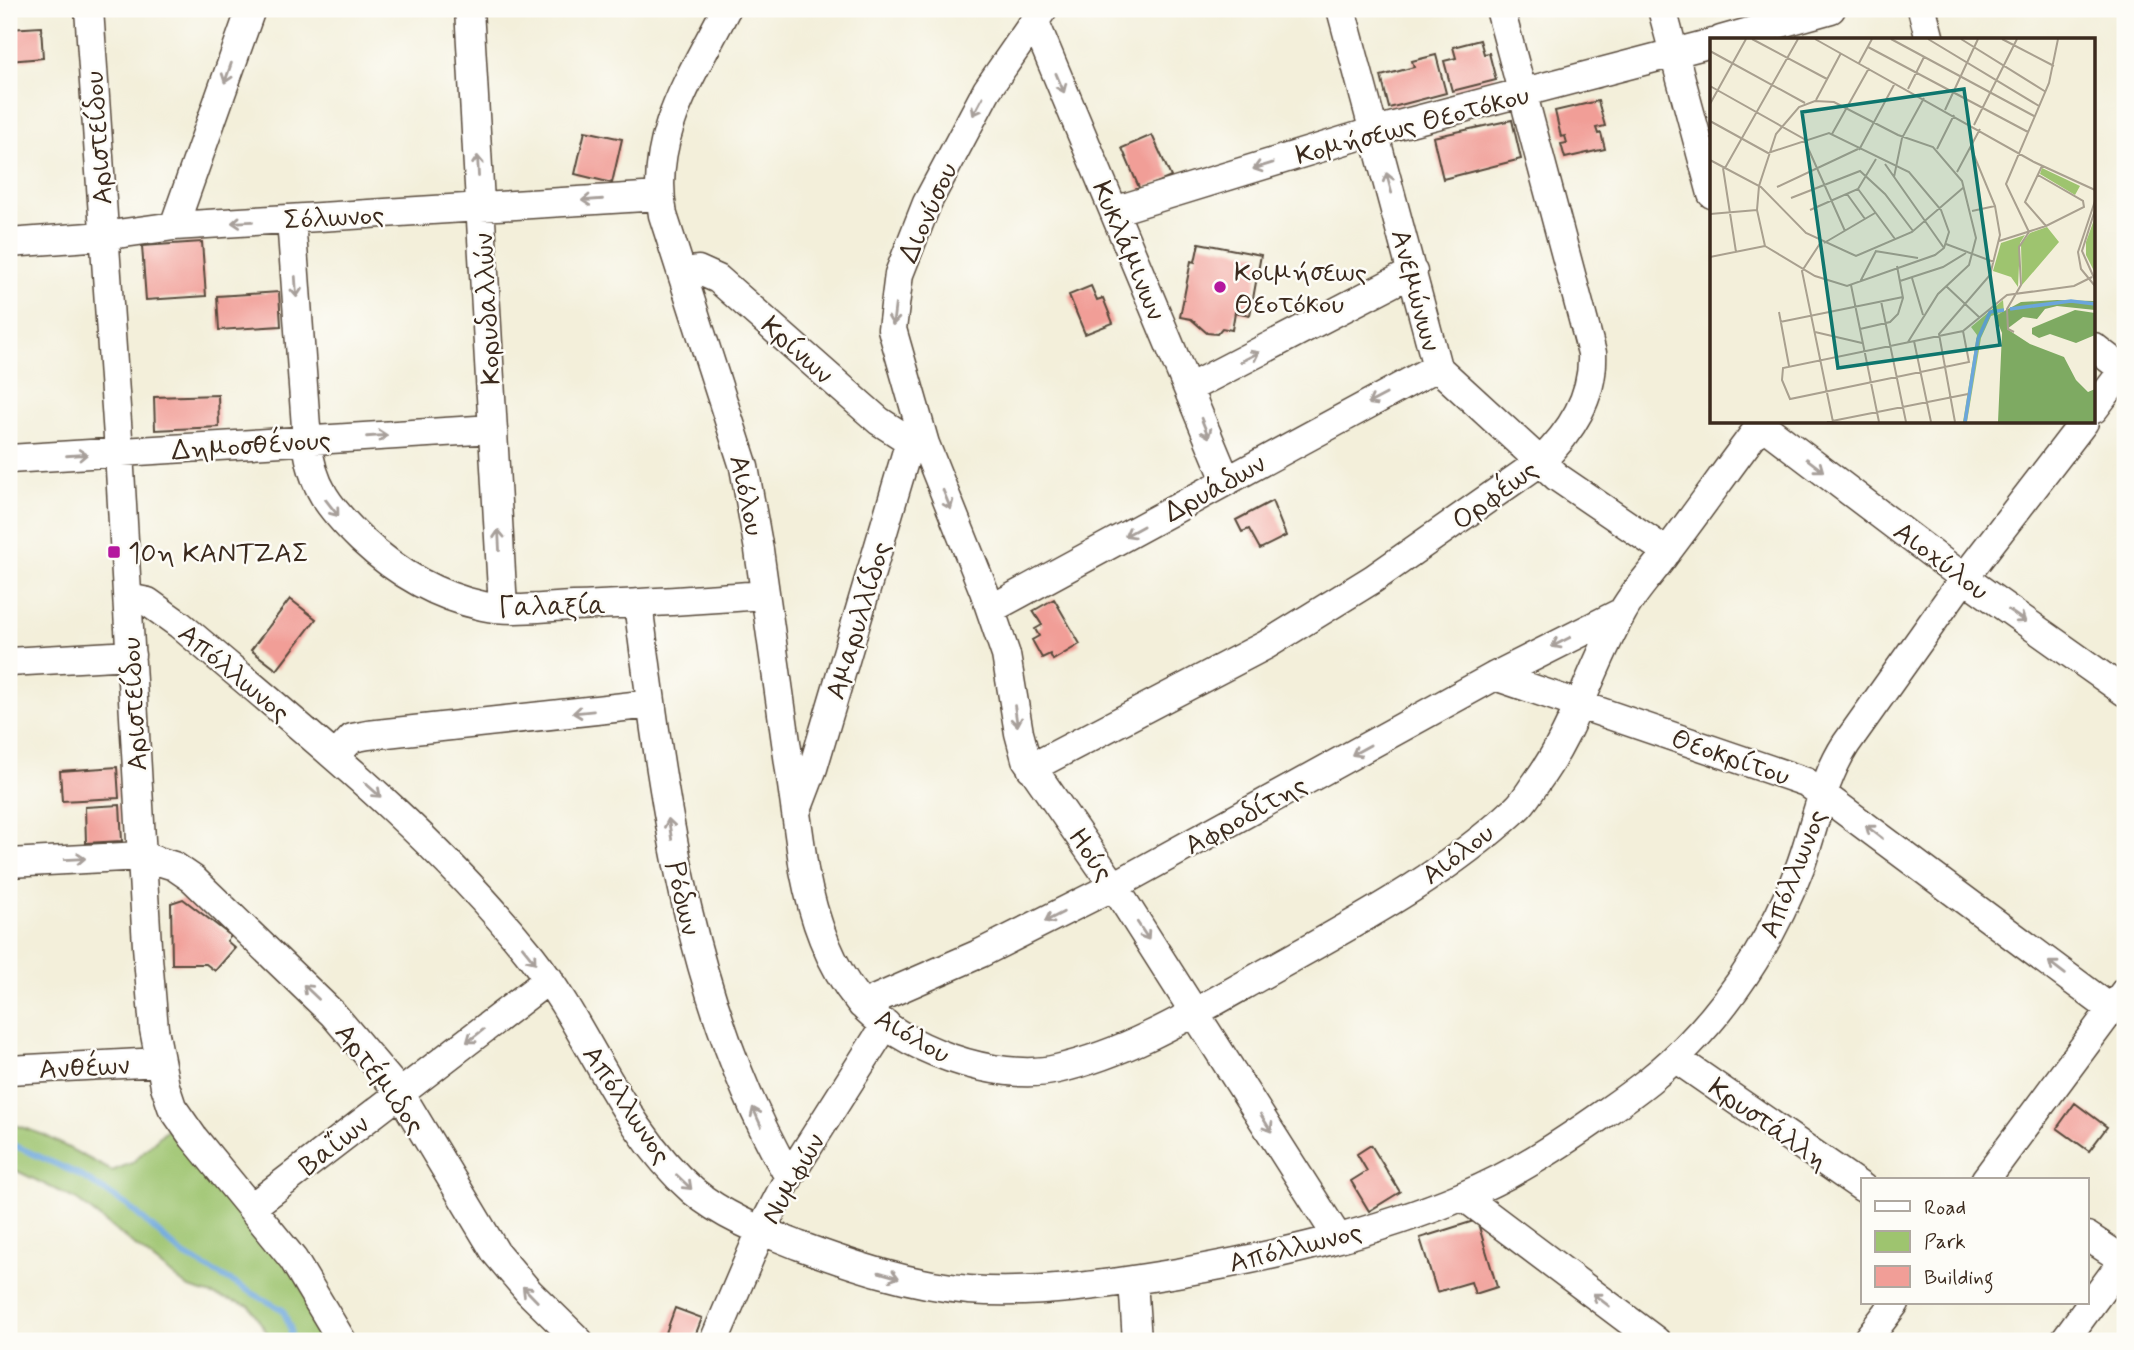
<svg xmlns="http://www.w3.org/2000/svg" width="2134" height="1350" font-family="Mynerve,sans-serif">
<style>
.green{fill:#9ec46f;stroke:#6c7746;stroke-width:2}
.lines{fill:none;stroke-linecap:round;stroke-linejoin:round}
.stream{stroke:#6ba6db;stroke-width:6}
.building{fill:#f19e97}
.minor-casing{stroke:#57483a;stroke-width:31}
.minor{stroke:#fff;stroke-width:28}
.oneway{stroke:#a79f9a}
.poi-dot{fill:#b5179e;stroke:#fdfcf7;stroke-width:2.5}
.labels{text-anchor:middle;stroke-width:5;stroke-linejoin:round;paint-order:stroke}
.street-label{font-size:28px;fill:#3b2a1e;stroke:#fdfcf7}
.poi-label{font-size:28px;fill:#3b2a1e;stroke:#fdfcf7;text-anchor:start}
.inset-river{fill:none;stroke:#6ba6db;stroke-width:3.5}
.inset-road{fill:none;stroke:#a9a08f;stroke-width:2}
.view{fill:#0f766e;fill-opacity:0.15;stroke:#0f766e;stroke-width:3.5}
.inset-edge{fill:none;stroke:#3b2a1e;stroke-width:3.5}
</style>
<rect width="100%" height="100%" fill="#fdfcf7"/>
<filter id="ink" filterUnits="userSpaceOnUse"><feTurbulence type="fractalNoise" baseFrequency=".0143" numOctaves="2"/><feDisplacementMap in="SourceGraphic" scale="14" xChannelSelector="R" yChannelSelector="G"/><feConvolveMatrix kernelMatrix="1 2 1 2 8 2 1 2 1" color-interpolation-filters="sRGB"/></filter>
<filter id="wash" filterUnits="userSpaceOnUse"><feTurbulence type="fractalNoise" baseFrequency=".00686" numOctaves="4" result="noise"/><feDisplacementMap in="SourceGraphic" scale="28" xChannelSelector="R" yChannelSelector="G"/><feGaussianBlur stdDeviation="1.57" result="paint"/><feColorMatrix in="noise" values="0 0 0 0 0 0 0 0 0 0 0 0 0 0 0 0 0 1.4 0 .05"/><feComposite in="paint" operator="in"/></filter>
<g filter="url(#wash)">
<rect width="100%" height="100%" fill="#f3efda"/>
<path class="green" d="M9,1123L44,1135L112,1171L132,1163L169,1127L291,1266L327,1341H272L250,1306L189,1288L77,1200L9,1167Z"/>
<g class="lines">
<path class="stream" d="M9,1143L78,1174L128,1206L182,1254L283,1310L291,1330L290,1341"/>
</g>
<g id="blocks">
<path class="building" d="M119,9H147V11L119,12Z
M41,27L43,58L9,61V29Z
M1480,40L1484,54L1489,53L1496,80L1452,91L1444,61L1456,58L1453,47Z
M1436,55L1446,93L1389,108L1381,76L1414,67L1412,61Z
M1598,101L1605,126L1596,128L1598,134L1601,133L1605,149L1565,158L1561,144L1567,143L1565,136L1561,137L1555,111Z
M1512,120L1521,159L1443,179L1433,137Z
M585,131L622,139L612,183L575,174Z
M1152,135L1171,177L1140,190L1122,148Z
M202,242L206,296L146,300L142,246Z
M1199,243L1261,255L1250,315L1235,312L1232,330L1222,328L1217,334L1207,333L1191,319L1180,317L1191,261L1195,262Z
M1091,286L1097,300L1103,298L1113,323L1085,334L1069,295Z
M279,292L281,326L219,330L217,296Z
M218,395L219,427L155,430L154,397Z
M1272,501L1286,536L1260,549L1249,529L1242,532L1236,520Z
M290,599L316,619L277,670L251,650Z
M1054,599L1080,644L1053,660L1050,654L1042,658L1032,640L1039,636L1035,629L1042,625L1033,611Z
M117,767L119,798L62,801L60,771Z
M120,805L122,841L86,843L85,807Z
M183,899L231,936L227,941L235,948L215,971L206,964H172L171,903Z
M2075,1103L2107,1127L2089,1151L2057,1128Z
M1371,1145L1400,1192L1369,1211L1351,1181L1367,1171L1357,1154Z
M1477,1220L1497,1287L1475,1294L1471,1282L1437,1292L1420,1238Z
M675,1308L702,1318L693,1341H663Z"/>
</g>
</g>
<g filter="url(#ink)">
<use href="#blocks" fill-opacity="0" stroke="#57483a" stroke-width="2"/>
<g class="lines">
<g class="minor-casing">
<path id="minor" d="M89,9L119,452L147,946L154,1029L165,1086L172,1107L193,1137L293,1259L342,1341
M469,9L503,608
M726,9C692,76 648,137 663,215L744,467L759,550L804,870C813,917 828,963 859,1001C898,1048 997,1083 1057,1069C1136,1051 1207,1005 1278,966C1360,920 1446,874 1516,809C1524,802 1530,791 1536,783C1575,730 1590,669 1622,613C1633,592 1652,573 1666,553C1699,510 1730,465 1763,422
M1043,9L987,90L927,203L899,274L892,329L925,444L984,591L1006,655L1019,733L1026,759L1114,886L1338,1238
M1341,9L1437,367L1557,477L1667,552
M1662,9L1712,194
M1922,9L1930,40
M1034,20L1226,480
M1721,40L1831,9
M1114,211L1375,131L1712,43
M291,219L307,441C312,487 329,508 362,540C396,572 437,596 483,606C512,612 543,607 573,606C637,604 701,599 765,595
M174,226L251,9
M9,243L103,236L174,226L660,196
M682,273L698,270L718,279L879,421L910,441
M2094,347L2125,371
M1189,388L1413,272
M2094,409L2125,368
M1761,424L1964,578L2125,692
M9,459L493,429
M128,598L148,602L180,625C302,729 431,830 531,956C590,1031 620,1127 693,1191C724,1217 762,1231 800,1246C854,1266 911,1285 969,1290C1038,1295 1110,1284 1177,1273C1274,1256 1373,1234 1463,1196C1514,1175 1561,1144 1605,1113C1635,1092 1665,1070 1690,1043C1738,994 1776,931 1800,867C1815,826 1822,781 1846,744L1964,578L2084,422
M638,604C664,802 687,1000 789,1177
M991,609L1437,367
M9,662L131,655
M1495,676L1806,782L2111,1009
M335,757L352,738L368,735L651,704
M1031,768L1266,645L1373,579L1540,462C1571,432 1594,397 1592,353L1500,9
M797,810L813,768L910,441L923,437
M9,863L142,856L174,866L193,879L333,1014L400,1093L496,1253L529,1292L579,1341
M862,1005L981,953L1114,886L1495,676L1622,612
M1675,1058L1863,1188
M9,1070L160,1062
M1985,1180L2125,991
M1463,1196L1656,1341
M252,1207L549,979
M2087,1236L2125,1261
M1133,1280L1137,1341
M714,1341L761,1231L789,1177L886,1024
M1866,1341L1895,1303
M2064,1341L2125,1258"/>
</g>
<use href="#minor" class="minor"/>
</g>
<defs><path id="oneway-shaft" d="M-6 0H5M1.5-3L5.5 0L1.5 3" fill="none" stroke-width="1.6" stroke-linecap="round" stroke-linejoin="round" transform="scale(1.75)"/></defs>
<g class="oneway">
<use href="#oneway-shaft" transform="translate(228 73) rotate(109)"/>
<use href="#oneway-shaft" transform="translate(1060 83) rotate(67)"/>
<use href="#oneway-shaft" transform="translate(978 106) rotate(118)"/>
<use href="#oneway-shaft" transform="translate(478 166) rotate(-93)"/>
<use href="#oneway-shaft" transform="translate(1263 166) rotate(163)"/>
<use href="#oneway-shaft" transform="translate(1389 183) rotate(-105)"/>
<use href="#oneway-shaft" transform="translate(592 200) rotate(176)"/>
<use href="#oneway-shaft" transform="translate(242 222) rotate(177)"/>
<use href="#oneway-shaft" transform="translate(296 287) rotate(86)"/>
<use href="#oneway-shaft" transform="translate(894 315) rotate(97)"/>
<use href="#oneway-shaft" transform="translate(1250 357) rotate(-27)"/>
<use href="#oneway-shaft" transform="translate(1377 399) rotate(152)"/>
<use href="#oneway-shaft" transform="translate(1205 428) rotate(68)"/>
<use href="#oneway-shaft" transform="translate(377 436) rotate(-4)"/>
<use href="#oneway-shaft" transform="translate(77 455) rotate(-4)"/>
<use href="#oneway-shaft" transform="translate(1815 465) rotate(37)"/>
<use href="#oneway-shaft" transform="translate(947 500) rotate(68)"/>
<use href="#oneway-shaft" transform="translate(332 508) rotate(52)"/>
<use href="#oneway-shaft" transform="translate(1134 531) rotate(151)"/>
<use href="#oneway-shaft" transform="translate(499 540) rotate(-93)"/>
<use href="#oneway-shaft" transform="translate(2017 616) rotate(35)"/>
<use href="#oneway-shaft" transform="translate(1561 642) rotate(153)"/>
<use href="#oneway-shaft" transform="translate(583 712) rotate(174)"/>
<use href="#oneway-shaft" transform="translate(1016 716) rotate(82)"/>
<use href="#oneway-shaft" transform="translate(1361 750) rotate(151)"/>
<use href="#oneway-shaft" transform="translate(373 790) rotate(42)"/>
<use href="#oneway-shaft" transform="translate(670 829) rotate(-99)"/>
<use href="#oneway-shaft" transform="translate(1874 832) rotate(-143)"/>
<use href="#oneway-shaft" transform="translate(75 859) rotate(-3)"/>
<use href="#oneway-shaft" transform="translate(1054 917) rotate(153)"/>
<use href="#oneway-shaft" transform="translate(1143 931) rotate(57)"/>
<use href="#oneway-shaft" transform="translate(529 955) rotate(51)"/>
<use href="#oneway-shaft" transform="translate(2057 968) rotate(-143)"/>
<use href="#oneway-shaft" transform="translate(311 992) rotate(-136)"/>
<use href="#oneway-shaft" transform="translate(475 1036) rotate(143)"/>
<use href="#oneway-shaft" transform="translate(757 1117) rotate(-114)"/>
<use href="#oneway-shaft" transform="translate(1266 1123) rotate(58)"/>
<use href="#oneway-shaft" transform="translate(684 1182) rotate(44)"/>
<use href="#oneway-shaft" transform="translate(889 1275) rotate(16)"/>
<use href="#oneway-shaft" transform="translate(530 1294) rotate(-134)"/>
<use href="#oneway-shaft" transform="translate(1601 1300) rotate(-143)"/>
</g>
</g>
<g class="poi-dot">
<circle cx="1220" cy="287" r="7"/>
<rect x="107" y="545" width="14" height="14" rx="3.5"/>
</g>
<g class="labels">
<g class="street-label">
<text transform="translate(1412 124) rotate(-15)" y="10">Κομήσεως Θεοτόκου</text>
<text transform="translate(97 138) rotate(-94)" y="10">Αριστείδου</text>
<text transform="translate(927 212) rotate(-66)" y="10">Διονύσου</text>
<text transform="translate(334 216) rotate(-3)" y="10">Σόλωνος</text>
<text transform="translate(1130 250) rotate(67)" y="10">Κυκλάμινων</text>
<text transform="translate(1417 290) rotate(75)" y="10">Ανεμώνων</text>
<text transform="translate(486 309) rotate(-93)" y="10">Κορυδαλλών</text>
<text transform="translate(798 349) rotate(42)" y="10">Κρίνων</text>
<text transform="translate(251 444) rotate(-4)" y="10">Δημοσθένους</text>
<text transform="translate(1214 487) rotate(-29)" y="10">Δρυάδων</text>
<text transform="translate(1494 494) rotate(-36)" y="10">Ορφέως</text>
<text transform="translate(748 495) rotate(78)" y="10">Αιόλου</text>
<text transform="translate(1942 560) rotate(37)" y="10">Αιοχύλου</text>
<text transform="translate(552 605) rotate(-1)" y="10">Γαλαξία</text>
<text transform="translate(857 620) rotate(-73)" y="10">Αμαρυλλίδος</text>
<text transform="translate(235 672) rotate(40)" y="10">Απόλλωνος</text>
<text transform="translate(133 704) rotate(-93)" y="10">Αριστείδου</text>
<text transform="translate(1731 756) rotate(19)" y="10">Θεοκρίτου</text>
<text transform="translate(1245 814) rotate(-29)" y="10">Αφροδίτης</text>
<text transform="translate(1457 853) rotate(-37)" y="10">Αιόλου</text>
<text transform="translate(1092 854) rotate(55)" y="10">Ηούς</text>
<text transform="translate(1792 873) rotate(-68)" y="10">Απόλλωνος</text>
<text transform="translate(684 898) rotate(77)" y="10">Ρόδων</text>
<text transform="translate(913 1035) rotate(30)" y="10">Αιόλου</text>
<text transform="translate(84 1066) rotate(-3)" y="10">Ανθέων</text>
<text transform="translate(381 1078) rotate(53)" y="10">Αρτέμιδος</text>
<text transform="translate(628 1104) rotate(56)" y="10">Απόλλωνος</text>
<text transform="translate(1769 1123) rotate(35)" y="10">Κρυστάλλη</text>
<text transform="translate(333 1144) rotate(-38)" y="10">Βαΐων</text>
<text transform="translate(792 1178) rotate(-60)" y="10">Νυμφών</text>
<text transform="translate(1295 1246) rotate(-14)" y="10">Απόλλωνος</text>
</g>
<g class="poi-label">
<text x="1234" y="281">Κοιμήσεως<tspan x="1234" dy="32">Θεοτόκου</tspan></text>
<text x="128" y="562">10η ΚΑΝΤΖΑΣ</text>
</g>
</g>
<g transform="translate(1710 38)">
<rect width="385" height="385" fill="#f3efda"/>
<path d="M332,130L370,148L365,157L330,136ZM385,179V235L376,217V204ZM337,189L349,204L312,247L311,206L320,195ZM315,197L310,205L308,249L301,239L283,233L291,205ZM293,262L294,274L281,278L271,300L257,384H253L267,297L261,289Z" fill="#9ec46f"/>
<path d="M347,262L385,263V272L347,268L335,271L327,281L313,279L297,291L320,306L354,319L366,342L378,354L385,351V384H288L292,295L285,278L311,264ZM365,272L385,275V297L366,305L340,296L329,300L322,296V290Z" fill="#7eaa62"/>
<path class="inset-river" d="M300,271L361,263L385,266M255,384L268,301L280,274L294,272"/>
<path class="inset-road" d="M42,1L117,41M105,1L324,124L385,152M181,1L324,78M218,1L329,68M251,1L336,54M292,1L344,28M158,9L318,94M0,13L95,65M149,25L162,1M0,48L94,101L135,193M198,51L214,19M106,62L131,15M0,66L36,1M235,72L268,1M0,83L58,115M264,87L307,1M122,96L159,30M227,111L244,77M149,112L185,45M0,122L51,149L96,195L146,218L202,194L254,149M175,126L234,210M332,128L315,164L336,188M13,130L26,214M15,130L88,1M247,134L270,91M184,139L192,100L214,60M67,149L148,111M148,151L185,201M137,156L155,181M81,160L150,133L175,156L203,193M385,163L368,214L371,231L385,248M100,172L148,151L166,121M385,172L372,213L385,242M262,173L285,168M0,176L47,172M289,203L336,188L374,169L373,163L328,137M111,204L92,233L123,384M114,205L165,175M236,206L284,224M55,208L47,172L49,148L66,96L89,69L105,63L124,64L188,97L223,109L252,143L266,200L259,227L228,256L198,304M55,208L105,238L137,248L225,217L234,210L239,194L231,172L199,134L119,95L58,115M165,213L208,220M0,219L55,208M202,240L213,277M190,243L233,229L256,215M150,244L166,213M141,247L169,384M236,248L269,279M171,263L196,384M69,274L79,328M70,284L193,259M150,291L180,284L188,276L193,260L187,228M253,293L259,324L80,361L72,342L73,330L253,293L297,257L364,248L382,239M105,294L152,305M304,294L298,291L297,271L311,247L309,209L319,194L296,146L339,45L348,1M204,303L221,384M117,384L258,356M245,384L229,296L280,237L290,197L285,168L261,110"/>
<path class="view" d="M254,51L290,307L128,330L92,74Z"/>
<rect width="385" height="385" class="inset-edge"/>
</g>
<rect width="2134" height="1350" fill="none" stroke="#fdfcf7" stroke-width="35"/>
<rect x="1861" y="1178" width="228" height="126" fill="#fdfcf7" stroke="#afa8a0" stroke-width="2"/>
<rect x="1875" y="1201" width="35" height="10" fill="#ffffff" stroke="#afa8a0" stroke-width="2"/>
<text x="1924" y="1214" font-size="21" fill="#3b2a1e">Road</text>
<rect x="1875" y="1231" width="35" height="21" fill="#9ec46f" stroke="#afa8a0" stroke-width="2"/>
<text x="1924" y="1248" font-size="21" fill="#3b2a1e">Park</text>
<rect x="1875" y="1266" width="35" height="21" fill="#f19e97" stroke="#afa8a0" stroke-width="2"/>
<text x="1924" y="1284" font-size="21" fill="#3b2a1e">Building</text>
</svg>
